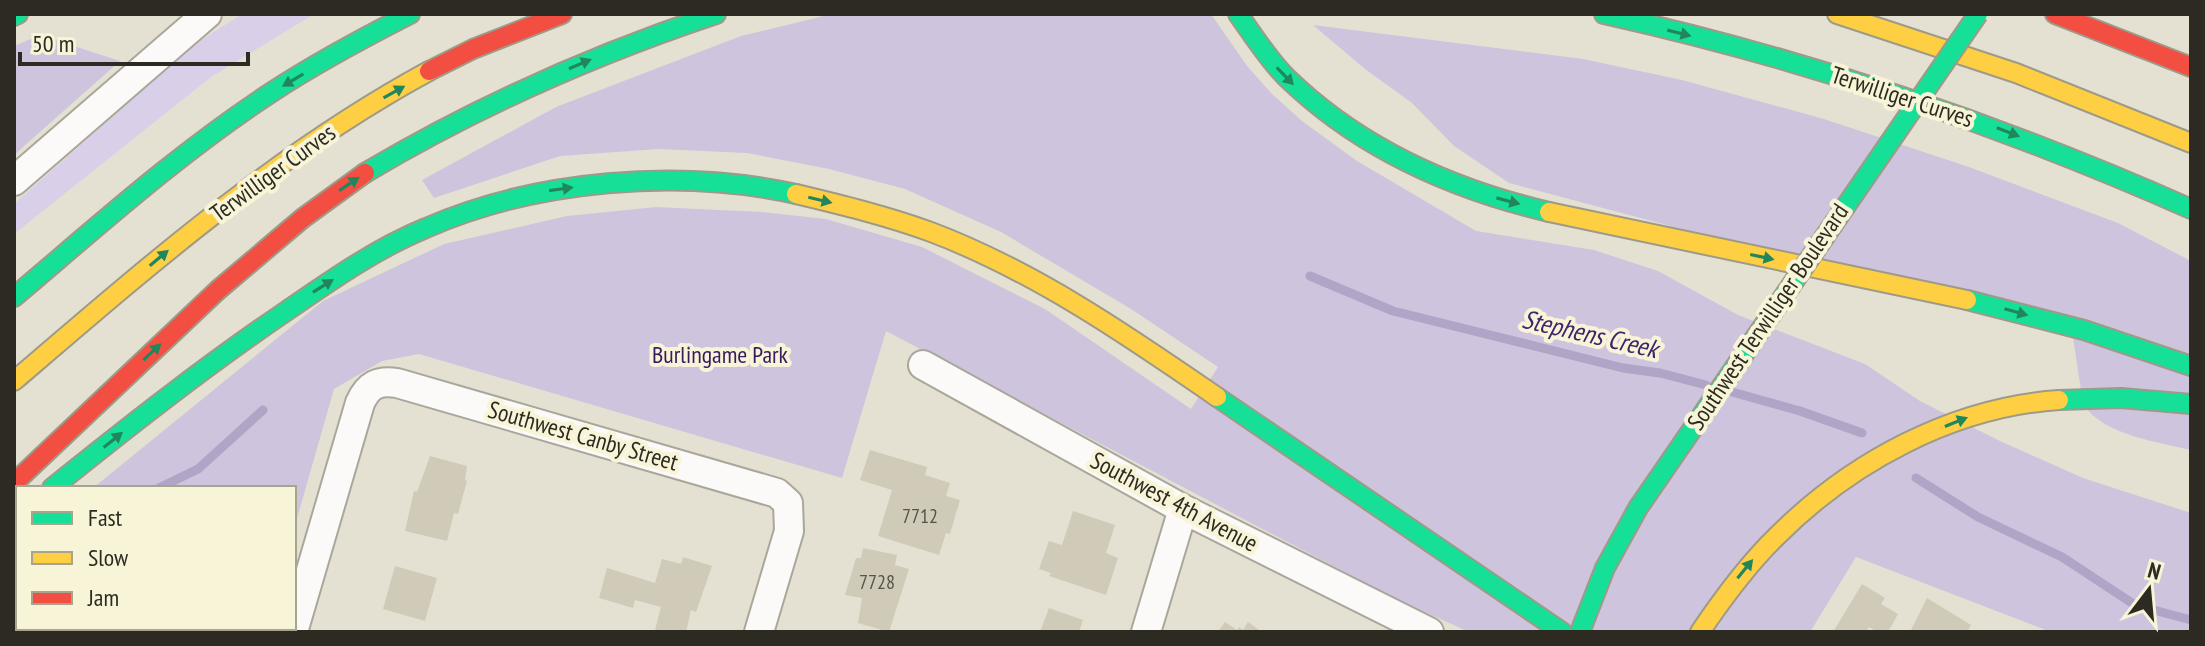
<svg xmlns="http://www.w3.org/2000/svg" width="2205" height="646" font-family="'PT Sans Narrow',sans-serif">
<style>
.green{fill:#d9cfe9}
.forest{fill:#cec4de}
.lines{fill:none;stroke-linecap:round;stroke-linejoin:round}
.stream{stroke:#b0a4c7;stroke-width:9}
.building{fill:#cfcbb8}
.street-casing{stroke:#a9a79b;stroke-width:32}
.fast-casing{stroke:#9d9a88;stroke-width:22}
.slow-casing{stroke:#9d9a88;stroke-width:22}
.jam-casing{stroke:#9d9a88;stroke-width:22}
.street{stroke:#fbfaf8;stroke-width:28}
.fast{stroke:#16e098;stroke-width:18}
.slow{stroke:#ffcf43;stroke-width:18}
.jam{stroke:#f24e42;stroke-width:18}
.fast-bridge-casing{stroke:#9d9a88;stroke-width:22;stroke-linecap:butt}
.fast-bridge{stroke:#16e098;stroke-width:18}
.oneway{fill:#22865c}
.labels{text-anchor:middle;stroke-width:8;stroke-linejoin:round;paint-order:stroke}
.number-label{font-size:20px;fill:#565448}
.street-label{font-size:24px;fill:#2d2b21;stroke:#f8f4d8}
.park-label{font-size:24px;fill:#361b5f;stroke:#f8f4d8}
.water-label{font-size:26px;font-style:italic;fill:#3f256a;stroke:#f8f4d8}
</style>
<rect width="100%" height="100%" fill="#e4e1d2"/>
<path class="green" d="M242,14H314L211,77L14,234V204L192,46Z"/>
<path class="forest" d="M832,14H1211L1247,66L1272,94L1302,121L1357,161L1476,231L1594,250L1658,271L1738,315L1865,364L1920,401L2000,441L2083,478L2191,513V632H2051L1856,557L1810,632H1469L1392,597L886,331L842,478L419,354L382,361L334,389L294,529V488H93L323,301L444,244L567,216L656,207L761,212L826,219L922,247L1045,309L1191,409L1218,367L1131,309L1001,232L905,189L829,169L747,153L658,149L560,156L434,198L422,180L556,107L741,36Z
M1313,25L1583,59L1682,80L1824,119L1969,167L2118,223L2191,261V450C2161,443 2102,434 2085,406C2081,398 2075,346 2072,333L1509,183L1454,146L1412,103L1365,69Z
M40,35L120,61L14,155V46Z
M18,542V628H108L107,632H14V546Z"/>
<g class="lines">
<path class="stream" d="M1310,276L1393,311L1623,368L1660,373L1706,385
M1732,392L1800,411L1862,433
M1916,478L1978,517L2062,557L2135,605L2191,620
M159,488L198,469L263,410
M14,574L18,570"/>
</g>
<path class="building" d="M870,450L927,467L925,475L950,483L946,496L960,500L950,534L946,533L939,555L878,536L892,490L860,480Z
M430,456L467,466L465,480L467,481L458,514L454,513L447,541L405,531L414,491L417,492Z
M1073,511L1115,525L1106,553L1118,558L1106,595L1049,576L1051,573L1039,569L1049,541L1062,545Z
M863,548L897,555L895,565L909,569L889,632L858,623L862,598L845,595L856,558H861Z
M683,557L712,566L696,612L691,610L686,632L655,630L661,607L635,600L633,608L599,598L607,568L655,583L662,559L681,564Z
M395,566L437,578L425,621L383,609Z
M1862,584L1885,598L1881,604L1898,614L1888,632H1877L1869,627L1866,632H1833Z
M1927,598L1971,625L1967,632H1910Z
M1049,608L1083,620L1079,632H1040Z
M1225,622L1237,630L1239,627L1243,630L1248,622L1262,632H1218Z
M197,628H241L240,632H195Z"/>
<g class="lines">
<g class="street-casing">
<path id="street" d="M14,181L207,14
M923,365L1183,509L1429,632
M293,632L360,403C368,385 378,380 397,383L777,493L788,503L789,531L759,632
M1146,632L1183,509"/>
</g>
<g class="fast-casing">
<path id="fast" d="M1238,14C1253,35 1268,59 1286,77C1359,148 1451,189 1549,212
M1604,14C1806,59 2002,125 2191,209
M14,16L18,14
M365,173C476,107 593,55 716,14
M14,297C98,226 180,152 272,92C316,63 363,38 410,14
M1967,300L2084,330L2191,366
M1217,397L1562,632
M2059,400L2121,398L2191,404
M52,488C128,427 204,367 285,312C330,281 375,249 426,228C535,180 679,168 796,194
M14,518L18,515"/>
</g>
<g class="slow-casing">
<path id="slow" d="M1837,14L2016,73L2191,143
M796,194C842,205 887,216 931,232C1034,271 1127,335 1217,397
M1549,212L1967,300
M14,381C146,268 276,154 429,71
M1700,632C1723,598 1747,565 1777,536C1851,462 1953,407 2059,400"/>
</g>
<g class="jam-casing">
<path id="jam" d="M2055,14L2191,67
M429,71L473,49L562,14
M14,483L218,290L303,218L365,173"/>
</g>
<use href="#street" class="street"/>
<use href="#fast" class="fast"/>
<use href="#slow" class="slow"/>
<use href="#jam" class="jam"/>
<g class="fast-bridge-casing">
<path id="fast-bridge" d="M1580,632L1605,568L1638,508L1978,14"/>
</g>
<use href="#fast-bridge" class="fast-bridge"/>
</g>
<defs><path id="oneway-solid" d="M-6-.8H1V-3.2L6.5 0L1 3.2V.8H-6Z" transform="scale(2)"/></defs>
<g class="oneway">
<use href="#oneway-solid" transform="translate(1679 33) rotate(14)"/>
<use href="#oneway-solid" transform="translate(580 64) rotate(-23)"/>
<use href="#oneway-solid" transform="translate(1285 76) rotate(46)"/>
<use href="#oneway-solid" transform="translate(293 80) rotate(149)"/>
<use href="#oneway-solid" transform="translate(394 92) rotate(-29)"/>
<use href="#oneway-solid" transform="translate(2008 132) rotate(21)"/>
<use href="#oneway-solid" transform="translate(349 184) rotate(-34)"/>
<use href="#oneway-solid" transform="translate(561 189) rotate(-8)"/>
<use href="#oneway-solid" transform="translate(820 200) rotate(13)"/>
<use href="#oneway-solid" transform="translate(1508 201) rotate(15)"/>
<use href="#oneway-solid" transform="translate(1762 257) rotate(12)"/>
<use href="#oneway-solid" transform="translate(159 258) rotate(-40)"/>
<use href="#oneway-solid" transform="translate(323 286) rotate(-32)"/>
<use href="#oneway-solid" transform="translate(2016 312) rotate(16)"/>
<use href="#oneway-solid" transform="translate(152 352) rotate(-43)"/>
<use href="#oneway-solid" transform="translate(1956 422) rotate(-22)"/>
<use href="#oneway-solid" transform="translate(113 440) rotate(-39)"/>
<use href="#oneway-solid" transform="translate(1745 569) rotate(-51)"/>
</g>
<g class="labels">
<g class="number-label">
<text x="920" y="523">7712</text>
<text x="877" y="589">7728</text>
</g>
<g class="street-label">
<text transform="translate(1902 97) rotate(18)" y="8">Terwilliger Curves</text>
<text transform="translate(273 173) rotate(-36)" y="8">Terwilliger Curves</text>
<text transform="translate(1768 317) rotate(-56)" y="8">Southwest Terwilliger Boulevard</text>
<text transform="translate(583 436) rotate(16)" y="8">Southwest Canby Street</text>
<text transform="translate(1174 502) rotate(28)" y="8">Southwest 4th Avenue</text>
</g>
<g class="park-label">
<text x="720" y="363">Burlingame Park</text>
</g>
<g class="water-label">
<text transform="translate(1590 334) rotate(13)" y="9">Stephens Creek</text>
</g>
</g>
<rect width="2205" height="646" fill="none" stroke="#2d2b21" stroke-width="32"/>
<rect x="16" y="486" width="280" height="144" fill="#f8f4d8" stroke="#a7a48f" stroke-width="2"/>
<rect x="32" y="512" width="40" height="12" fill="#16e098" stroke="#a7a48f" stroke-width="2"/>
<text x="88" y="526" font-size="24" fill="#2d2b21">Fast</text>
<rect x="32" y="552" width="40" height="12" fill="#ffcf43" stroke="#a7a48f" stroke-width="2"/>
<text x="88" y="566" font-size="24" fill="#2d2b21">Slow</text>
<rect x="32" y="592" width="40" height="12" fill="#f24e42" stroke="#a7a48f" stroke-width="2"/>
<text x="88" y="606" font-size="24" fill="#2d2b21">Jam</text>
<g transform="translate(2149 590) rotate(16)" stroke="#f8f4d8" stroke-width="6" paint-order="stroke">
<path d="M0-6L14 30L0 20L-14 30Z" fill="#2d2b21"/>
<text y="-12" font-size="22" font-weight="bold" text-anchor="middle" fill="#2d2b21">N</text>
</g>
<path d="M20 52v12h228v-12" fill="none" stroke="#2d2b21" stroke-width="4"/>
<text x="32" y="52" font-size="24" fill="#2d2b21" stroke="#f8f4d8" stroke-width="6" paint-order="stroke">50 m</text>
</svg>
